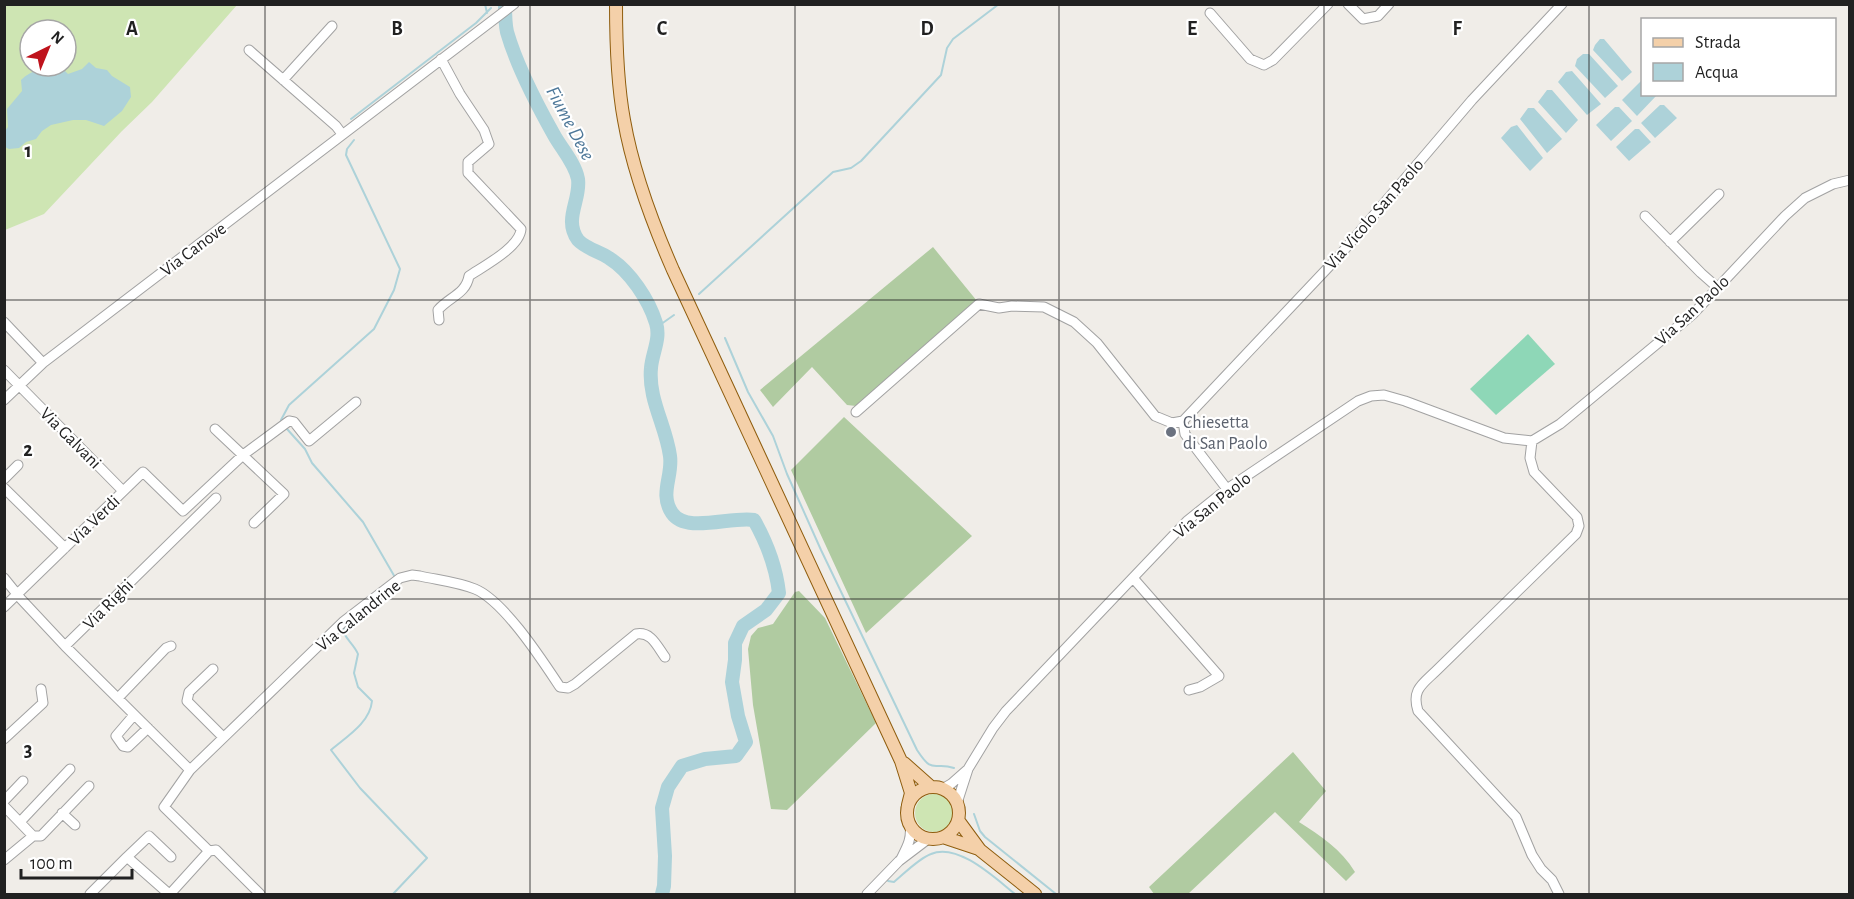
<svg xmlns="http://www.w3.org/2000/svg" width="1854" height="899" font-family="'Alegreya Sans',sans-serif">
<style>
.grass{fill:#cee5b3;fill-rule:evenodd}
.forest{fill:#b0cba1}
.pitch{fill:#8ed7b7}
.water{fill:#add2d9}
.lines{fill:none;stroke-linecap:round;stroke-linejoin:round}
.stream{stroke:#add2d9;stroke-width:2}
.river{stroke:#add2d9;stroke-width:14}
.minor-casing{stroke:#a2a2a2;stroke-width:11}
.major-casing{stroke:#8f5d0e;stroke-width:14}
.minor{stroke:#fff;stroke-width:9}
.major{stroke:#f4d0a9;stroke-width:12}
.grid{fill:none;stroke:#212121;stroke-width:1.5;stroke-opacity:0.55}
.worship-dot{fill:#6b7280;stroke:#fff;stroke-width:2}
.labels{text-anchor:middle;stroke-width:4.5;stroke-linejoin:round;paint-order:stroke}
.street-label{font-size:18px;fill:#212121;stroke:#fff}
.worship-label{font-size:18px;fill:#5b616d;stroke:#fff;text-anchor:start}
.water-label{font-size:20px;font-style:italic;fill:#4e7899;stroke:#fff}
.grid-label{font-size:20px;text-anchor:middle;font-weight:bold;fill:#212121;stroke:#fff;stroke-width:4.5;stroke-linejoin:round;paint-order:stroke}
</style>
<rect width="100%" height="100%" fill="#f0ede8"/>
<path class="grass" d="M5,5H237L152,102L122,131L44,214L5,230ZM30,30H66V66H30Z
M915 813a19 19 0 1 1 38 0a19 19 0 1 1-38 0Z"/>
<path class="forest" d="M933,247L977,301L856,406L847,405L812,367L773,407L760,390Z
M844,417L972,536L866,633L791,470Z
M799,591L825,618L876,723L787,810L771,809L753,705L748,649L751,636L758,628L773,624L795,592Z
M1293,752L1326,791L1299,822C1321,836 1341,849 1355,872L1346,881L1275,812L1188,894H1154L1149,887Z"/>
<path class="pitch" d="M1528,334L1555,364L1496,415L1470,389Z"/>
<path class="water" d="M1600,39H1604L1632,72L1622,81L1593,50L1595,45Z
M1583,54H1589L1618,86L1605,98L1575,66L1577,59Z
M89,62L96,68L107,70L112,76L130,87L131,97L122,111L104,126L86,120H73L51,125L42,131L36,139L26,142L19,148L9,149L5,147V131L8,127L7,109L22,91L21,80C32,69 45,68 60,66L68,74L82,69Z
M1572,71L1601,104L1587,115L1558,82L1566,72Z
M1642,80V94L1657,95L1637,116L1622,100Z
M1547,90H1552L1578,120L1566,133L1538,102Z
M1660,105H1664L1677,118L1655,138L1641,123Z
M1615,107H1619L1632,121L1611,141L1596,125Z
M1528,108H1534L1562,139L1547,153L1520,119Z
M1517,125L1543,158L1530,171L1501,138L1511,127Z
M1635,129H1639L1651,142L1629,161L1616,147Z"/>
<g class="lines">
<path class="stream" d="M485,4L487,13
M351,119L476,23L491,8
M699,294L833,172L851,168L861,161L941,75L947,48L953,39L999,4
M657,327L674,315
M725,338L748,392L773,436L787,474L821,550L917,750C934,776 933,761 954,768
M282,422L281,420L289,405L374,329L394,290L400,269L346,155L347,149L354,140
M287,429L305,449L312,463L363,522L396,579
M353,619L400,586L399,584
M347,625L343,630C345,639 354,644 358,654L354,673L358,687L372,701C370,723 346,737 331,750L360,788L427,858L393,894
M974,814L980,831L985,837L1056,894
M888,881L894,882C905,873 918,859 931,854C958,842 996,879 1015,894"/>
<path class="river" d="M505,4C505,13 505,23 507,32C517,67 536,103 554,135C561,148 575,163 578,179C581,200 563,219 578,240C585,248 600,252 609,258C630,271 649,300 656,323C661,339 652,353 651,368C648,399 666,426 670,456C673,476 659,494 672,513C686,534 731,516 754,520C767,543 776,566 779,593L766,610L743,626L735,643V660L732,682L738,716L746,742L736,756L705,759L682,766L668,787L662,808L665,856L664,886L662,894"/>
<g class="minor-casing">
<path id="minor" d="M1348,4L1363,19L1378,16L1389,4
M1210,13L1250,59L1264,65L1273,60L1328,4
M249,50L336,126L342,134
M283,80L332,26
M1645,216L1701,273L1718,288
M1670,242L1719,194
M439,320L438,310C449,297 466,294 469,276C484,266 520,247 521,229L468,173V162L489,144L484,130L460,94L441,59
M4,322L43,363
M4,370L123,491
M4,400L43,363L514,4
M856,412L979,304L999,308L1012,306L1044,307L1074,322L1097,343L1155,416L1172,423L1183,421L1339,256L1472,100L1562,4
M1183,421L1185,434L1227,489
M215,429L284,494L254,523
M1532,441L1530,458L1534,472L1577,517L1579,526L1576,534L1438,669C1423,684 1411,689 1418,711L1516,817L1532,855L1541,869L1552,880L1559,894
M4,479L18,465
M4,488L65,548
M4,578L21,599L65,646L190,770
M1133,578L1219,676L1200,687L1189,690
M4,607L143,472L183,511L243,455L289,421L294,422L309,441L356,402
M65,646L216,498
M213,669L189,692L187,701L223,737
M118,698L166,648L171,646
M134,715L116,736L123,746L128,747L148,728
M4,739L43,703L41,689
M942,789L951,784L968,769
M4,801L23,781
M957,803L968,769L993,728L1006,711L1187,521L1227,489L1358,401L1371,396L1384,395L1405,401L1504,438L1532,441L1560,424L1693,314L1785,216L1805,198L1833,184L1850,180
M4,806L33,836L4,860
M62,813L75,825
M20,822L70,769
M33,836H41L89,786
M209,851L216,850L260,894
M127,857L149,836L171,857
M901,859C907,847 912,839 910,825
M90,894L127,857L169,894
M170,894L209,851L164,807L190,770L344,621L400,578L412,575L420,576C438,580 458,582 475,589C504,601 542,660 560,687L568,688L575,684L636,634C651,631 657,646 665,657
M867,894L899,861L928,839"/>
</g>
<g class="major-casing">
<path id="major" d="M616,4C616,43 617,82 624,120C633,172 652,222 673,270L901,761L911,793L908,805
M904,763L931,787
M907 813a26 26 0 1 1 52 0a26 26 0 1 1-52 0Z
M958,820L980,850L1035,894
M943,837L979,849"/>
</g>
<use href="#minor" class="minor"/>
<use href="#major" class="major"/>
</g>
<path class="grid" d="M265,4V894M530,4V894M795,4V894M1059,4V894M1324,4V894M1589,4V894M4,300H1850M4,599H1850"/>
<circle class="worship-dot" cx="1171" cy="432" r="6"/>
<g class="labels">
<g class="street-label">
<text transform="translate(1374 214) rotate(-49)" y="6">Via Vicolo San Paolo</text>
<text transform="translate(193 249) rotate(-37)" y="6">Via Canove</text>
<text transform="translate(1692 310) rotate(-43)" y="6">Via San Paolo</text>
<text transform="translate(71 438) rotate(45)" y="6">Via Galvani</text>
<text transform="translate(1212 505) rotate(-39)" y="6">Via San Paolo</text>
<text transform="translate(94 520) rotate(-44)" y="6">Via Verdi</text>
<text transform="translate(108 604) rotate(-45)" y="6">Via Righi</text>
<text transform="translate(358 615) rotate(-39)" y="6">Via Calandrine</text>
</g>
<g class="worship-label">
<text x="1183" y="428">Chiesetta<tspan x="1183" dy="21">di San Paolo</tspan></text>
</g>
<g class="water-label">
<text transform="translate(571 123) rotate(62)" y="7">Fiume Dese</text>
</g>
</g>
<g class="grid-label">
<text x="132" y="35">A</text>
<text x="397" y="35">B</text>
<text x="662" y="35">C</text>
<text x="927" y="35">D</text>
<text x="1192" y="35">E</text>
<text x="1457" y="35">F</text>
<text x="28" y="157">1</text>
<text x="28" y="456">2</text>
<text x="28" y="756">3</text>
</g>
<rect width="1854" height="899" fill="none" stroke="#212121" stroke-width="12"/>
<rect x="1641" y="18" width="195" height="78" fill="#ffffff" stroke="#a6a6a6" stroke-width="1.5"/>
<rect x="1653" y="38" width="30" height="9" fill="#f4d0a9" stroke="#a6a6a6" stroke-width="1.5"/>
<text x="1695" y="48" font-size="18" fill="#212121">Strada</text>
<rect x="1653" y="63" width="30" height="18" fill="#add2d9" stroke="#a6a6a6" stroke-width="1.5"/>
<text x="1695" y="78" font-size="18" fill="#212121">Acqua</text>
<g transform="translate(48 48) rotate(43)"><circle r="28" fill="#ffffff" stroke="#a6a6a6" stroke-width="1.5"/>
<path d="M0-4.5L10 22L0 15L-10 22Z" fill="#bf131c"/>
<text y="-9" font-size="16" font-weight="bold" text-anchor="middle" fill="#212121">N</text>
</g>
<path d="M21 869v9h111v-9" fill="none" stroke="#212121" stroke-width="3"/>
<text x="30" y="869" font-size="18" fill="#212121" stroke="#ffffff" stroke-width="4.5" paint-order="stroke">100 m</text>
</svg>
